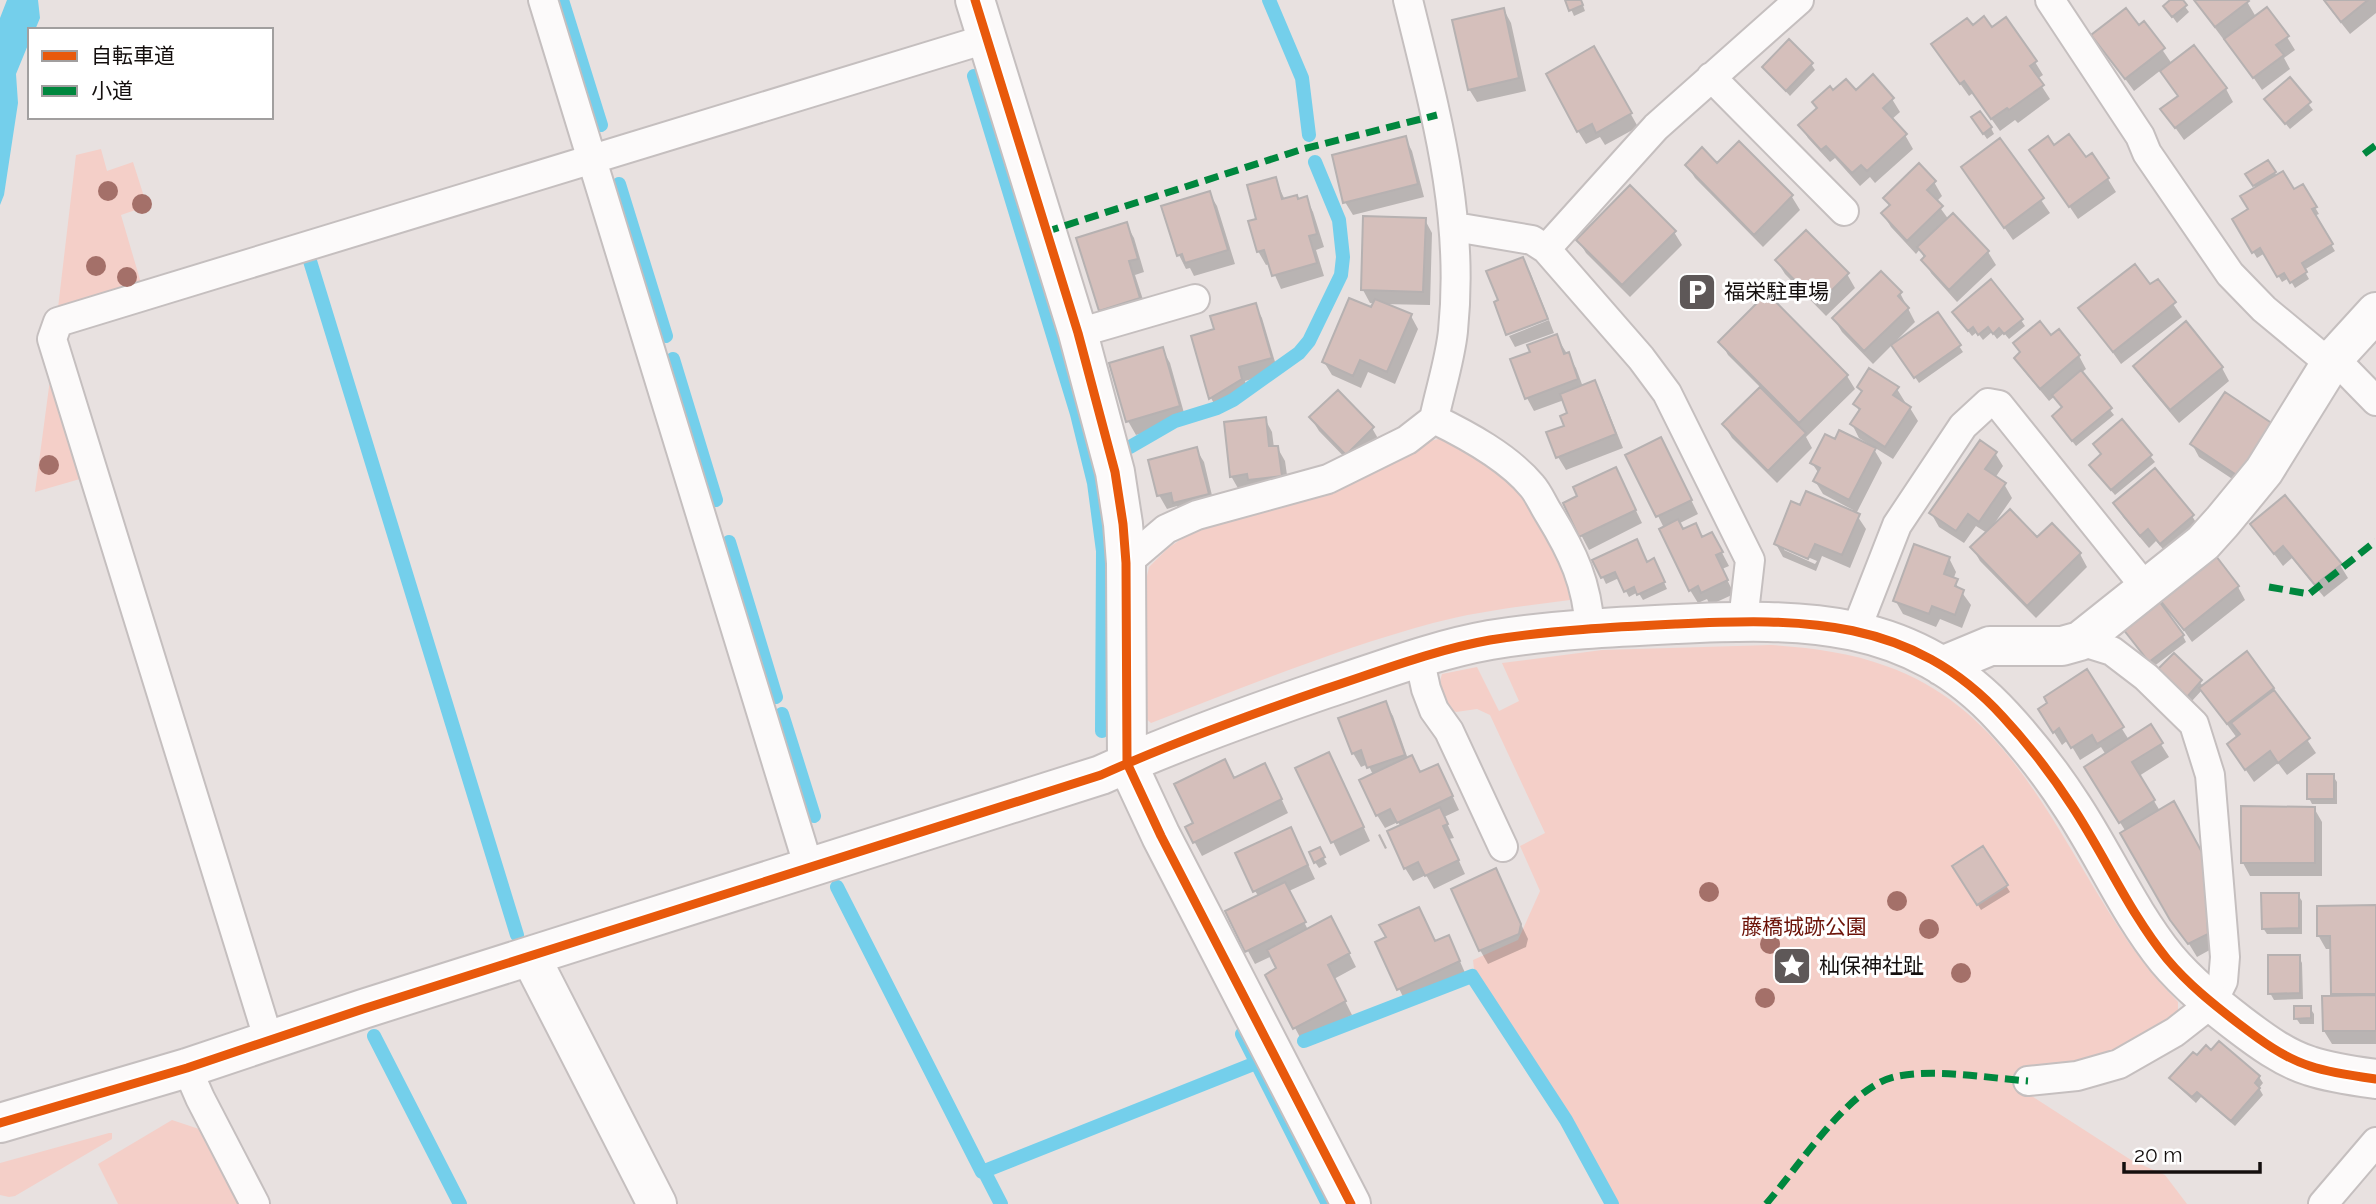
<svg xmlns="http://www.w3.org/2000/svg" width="2376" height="1204" font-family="Raleway,'Noto Sans JP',sans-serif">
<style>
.green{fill:#f4cfc8}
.water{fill:#74cfeb}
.shadow{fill:#0003;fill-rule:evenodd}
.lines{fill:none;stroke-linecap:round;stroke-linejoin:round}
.stream{stroke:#74cfeb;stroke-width:14}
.building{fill:#d5bfbb;stroke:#b6b1b1;stroke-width:2}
.lane-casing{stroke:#c5bfbf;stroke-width:32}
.street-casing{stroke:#c5bfbf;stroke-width:42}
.lane{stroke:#fcfafa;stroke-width:28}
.street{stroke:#fcfafa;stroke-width:38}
.quiet{stroke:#00873e;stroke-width:7;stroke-dasharray:14 7;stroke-linecap:butt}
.cycleway-casing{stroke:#fff;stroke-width:13}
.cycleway{stroke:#e8590c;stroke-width:9}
.tree{fill:#a47069}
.labels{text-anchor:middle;stroke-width:6;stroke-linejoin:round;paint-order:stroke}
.poi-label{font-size:21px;fill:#140f0e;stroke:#fff;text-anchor:start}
.park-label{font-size:21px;fill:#6c1308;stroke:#fff}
</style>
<rect width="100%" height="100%" fill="#e8e1e0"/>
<path class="green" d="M101,149L107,171L133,162L147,206L121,215L141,283L58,308L76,155Z
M50,382L80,479L35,492L49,387Z
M1443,438L1487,459L1524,495L1547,529L1576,595L1570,600C1524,606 1478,611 1433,623C1337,649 1244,687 1151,723L1144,717L1145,585L1149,567L1168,548L1195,530L1426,442Z
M1771,645C1810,648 1848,652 1886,666C2021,713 2064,858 2143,962C2153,976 2166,989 2178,1002V1012L2172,1023L2115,1054L2027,1093L2131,1160L2165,1175L2187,1204H1618L1605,1184L1570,1117L1474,969L1473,960L1518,940L1540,891L1520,846L1545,833L1490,715L1477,709L1456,712L1446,707C1442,695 1438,686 1442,674L1477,667L1499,711L1519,701L1502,663L1602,650Z
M172,1120L199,1129L239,1204H118L98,1164Z
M109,1133H112V1139L15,1196L9,1197L0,1195V1163Z"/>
<path class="water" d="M7,0H38L40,18L35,30H30V40L16,74L18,103L4,195L0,205V18Z"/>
<path class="shadow" d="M1567,0H1581L1585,11L1574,16Z
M2173,0H2180L2189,12L2177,23L2169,12Z
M2194,0H2246L2256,17L2287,37L2295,50L2284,58L2290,69L2262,90L2226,38L2224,40Z
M2323,0H2376V13L2350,34Z
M1504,10L1511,23L1526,91L1477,102L1469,89Z
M2144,23L2172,64L2226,89L2233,102L2184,140L2162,109L2179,97L2161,70L2134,91L2093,35L2139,27Z
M1972,27L2035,62L2043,75L2037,79L2050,99L2018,123L2015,120L2000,131L1973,93L1969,96L1941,57Z
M1594,48L1638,127L1605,145L1600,137L1586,144L1578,131Z
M1811,64L1815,70L1790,96L1764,67Z
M2290,80L2313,110L2290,129L2270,105Z
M1856,92L1892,99L1900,112L1891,120L1905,135L1913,149L1875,183L1870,177L1860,186L1835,158L1830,162L1808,138L1800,125Z
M1977,124L1991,128L1994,134L1987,139Z
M1405,138L1412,151L1424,197L1353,215L1345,202Z
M2000,141L2050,213L2013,240L1963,168Z
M1739,144L1792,197L1800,210L1763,247L1695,178L1687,165L1717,166Z
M2054,148L2086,159L2108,179L2116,192L2078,219L2031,150Z
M2268,162L2277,176L2293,191L2302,186L2319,214L2314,216L2335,251L2304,270L2309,279L2295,288L2289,278L2282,282L2265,253L2257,258L2234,220L2250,210L2256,189L2248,174Z
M1275,179L1285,200L1298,201L1306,198L1313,212L1324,247L1316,250L1324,276L1281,289L1270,264L1266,265L1258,251L1259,220Z
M1934,182L1942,196L1936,202L1949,220L1953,216L1988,252L1996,265L1957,302L1931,273L1920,249L1916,254L1891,227L1883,214L1890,207L1885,198Z
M1209,193L1217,206L1235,264L1194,276L1190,268L1186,269L1179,255Z
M1425,220L1432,233L1430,305L1382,304L1411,316L1418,329L1395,384L1368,372L1361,388L1332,375L1324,362L1372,310L1375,303H1370L1363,290Z
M1126,224L1134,238L1144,272L1135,275L1147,312L1108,323L1100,310Z
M1674,232L1682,245L1630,297L1586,253L1578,240Z
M1523,259L1530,272L1548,317L1507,333Z
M1777,261L1847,274L1855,288L1826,316L1785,274Z
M2157,281L2182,317L2121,364L2081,308L2150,286Z
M1900,293L1915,322L1896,341L1897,343L1959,346L1963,352L1919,383L1893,344L1873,364L1842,332L1834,319Z
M1255,305L1262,318L1278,372L1245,381L1248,393L1218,411L1211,398L1193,337L1216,331Z
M1958,318L2021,320L2025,326L2009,339L2004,333L1997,339L1992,332L1983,340L1977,332L1972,336Z
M1549,320L1554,333L1515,347L1509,336Z
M1556,336L1576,368L1583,387L1594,382L1602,396L1623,448L1566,470L1558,457L1569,414L1564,400L1534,411L1527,398L1532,353Z
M2051,337L2079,356L2086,369L2081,373L2114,415L2076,446L2058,423L2063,408L2055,396L2049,401L2024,371L2016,358Z
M1721,342L1847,376L1855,389L1806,437L1812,448L1777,483L1732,438L1724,425L1761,388L1728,355Z
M1162,349L1170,363L1186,420L1136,435L1128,421L1112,365Z
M2136,366L2222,368L2229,381L2179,423L2143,380Z
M1859,387L1897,389L1905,402L1904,404L1910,408L1918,421L1893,459L1872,446L1882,463L1856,514L1866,529L1850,568L1822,556L1816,571L1783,557L1776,544L1801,507L1851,512L1853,510L1823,494L1815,481L1819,474L1812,463L1835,441L1869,447L1870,445L1859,438L1852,424L1860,412L1855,404L1863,394ZM1784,547L1817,561L1815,564L1784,550Z
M2225,394L2246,488L2199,457L2192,444Z
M1311,418L1372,428L1380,442L1354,467L1319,431Z
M1265,419L1272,432L1274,448L1277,447L1285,461L1289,489L1239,490L1231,476Z
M2122,422L2155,462L2115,495L2095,472Z
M1196,449L1204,462L1215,508L1182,516L1177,506L1167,509L1159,495Z
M1668,453L1698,514L1678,524L1683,531L1695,525L1703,538L1719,547L1729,566L1722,569L1734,594L1710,605L1707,599L1698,603L1690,590L1664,528L1628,456Z
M1995,453L2003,466L1995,478L2004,484L2012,498L1994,524L2080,554L2087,567L2036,618L1980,561L1972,547L1987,533L1976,526L1964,543L1939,527L1931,513Z
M1622,482L1642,523L1589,550L1565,504Z
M2116,504L2192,516L2200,529L2169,556L2156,541L2149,548L2123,517Z
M2252,524L2340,565L2348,578L2324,597L2292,558L2283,566Z
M1949,558L1956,572L1953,580L1971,605L1962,628L1940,619L1936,627L1903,614L1895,600Z
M1595,561L1647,564L1657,567L1667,589L1643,600L1638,592L1629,597L1619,578L1606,584Z
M2238,587L2245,600L2192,642L2163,600Z
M2129,636H2183L2186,642L2153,667Z
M2174,655L2204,687L2273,689L2316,753L2287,775L2278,763L2254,782L2229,745L2237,738L2202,690L2191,702L2164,675L2160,669Z
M2086,672L2129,740L2150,727L2169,757L2139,776L2160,811L2211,871L2215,947L2197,957L2130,847L2126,832L2094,780L2106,755L2101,747L2080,760L2068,740L2062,745L2040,710Z
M1385,703L1393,716L1408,759L1421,774L1445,780L1459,810L1444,817L1454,838L1449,839L1465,874L1434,889L1426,875L1413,881L1405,868L1401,827L1398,822L1385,828L1377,815L1373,775L1368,764L1361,767L1353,753Z
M1336,767L1370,841L1340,856L1297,769Z
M2333,776L2337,782V804H2312L2309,798Z
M1272,779L1288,813L1202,856L1187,828L1196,824L1235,780Z
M2314,808L2322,822V876H2250L2243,863Z
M1380,834L1387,848L1385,849L1378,835Z
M1298,843L1315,879L1289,891L1308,930L1338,931L1356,967L1334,979L1352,1015L1302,1041L1295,1028L1279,969L1272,956L1255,964L1227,912L1259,897L1255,891Z
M1983,848L2010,892L1981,910L1954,866Z
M1319,850L1327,864L1319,868L1315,862Z
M1496,871L1528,939L1526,947L1488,964L1480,950Z
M2298,895L2302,901V934H2267L2263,928Z
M2376,907V1044H2332L2324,1031L2335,998L2332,994V949H2326L2318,935Z
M1418,909L1435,943L1455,950L1466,975L1406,1003L1377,943L1388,938Z
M2299,957L2302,963L2303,999L2274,1000L2270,993Z
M2310,1008L2314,1014V1024H2300L2296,1018Z
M2212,1052L2259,1077L2263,1083L2259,1088L2263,1095L2235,1126L2201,1097L2196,1103L2175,1084L2172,1078L2197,1058Z"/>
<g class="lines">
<path class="stream" d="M562,0L601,125
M1269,0L1302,78L1309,135
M974,76L1077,414L1094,483L1103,551L1102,731
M619,184L666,336
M310,261L517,935
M673,359L716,500
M1130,447L1175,421L1217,408L1233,400L1299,353L1309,341L1341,275L1343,257L1339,220L1315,162
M729,542L776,697
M782,714L814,816
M837,887L982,1172L1256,1063
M1242,1034L1328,1204
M374,1036L460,1204
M1304,1041L1472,976L1566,1120L1612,1204
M984,1171L1001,1204"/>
</g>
<path class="building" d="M1565,0H1581L1583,5L1569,11Z
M2170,0H2183L2187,5L2172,17L2163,6Z
M2194,0H2248L2249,1L2215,27Z
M2324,0H2368L2341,22Z
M2267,7L2289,36L2276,45L2284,55L2253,78L2224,39Z
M1504,8L1519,78L1468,90L1452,20Z
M2126,8L2139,25L2144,21L2165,48L2125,79L2091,35Z
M1984,16L1992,27L2006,17L2037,61L2030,66L2044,85L2009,110L2007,108L1991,119L1964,81L1960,84L1931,44L1967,18L1973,25Z
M1789,39L1813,63L1786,91L1762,67Z
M2194,45L2227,88L2175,128L2160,109L2178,96L2160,71Z
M1594,46L1632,113L1596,133L1592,124L1577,132L1546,74Z
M1873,74L1894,98L1883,108L1907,134L1867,171L1861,165L1852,173L1826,146L1821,150L1798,125L1817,108L1812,102L1830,86L1833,90L1846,79L1856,90Z
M2290,77L2311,102L2285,124L2264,99Z
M1980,111L1992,127L1983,134L1971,117Z
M2069,134L2086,157L2092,153L2109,178L2069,207L2029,150L2048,136L2054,145Z
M1406,136L1418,184L1343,203L1332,155Z
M2000,138L2044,198L2004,228L1961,167Z
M1739,141L1793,195L1754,235L1685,165L1702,147L1717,163Z
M2268,160L2276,172L2253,186L2245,174Z
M1919,163L1936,181L1927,190L1943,206L1907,241L1881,213L1890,205L1883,198Z
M2283,171L2294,189L2303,184L2317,207L2312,209L2333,244L2302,263L2307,272L2290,283L2284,273L2277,277L2260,248L2252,253L2232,219L2248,209L2240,196Z
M1276,177L1282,199L1297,195L1298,199L1307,196L1317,234L1309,236L1317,263L1272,276L1264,250L1257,252L1248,221L1256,219L1247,185Z
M1630,185L1676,231L1622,285L1576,240Z
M1210,191L1228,250L1185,263L1182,254L1177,256L1161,206Z
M1953,213L1989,251L1949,290L1921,260L1925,256L1917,247Z
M1363,216L1426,218L1423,292L1361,290Z
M1127,222L1138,259L1129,261L1140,298L1099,311L1076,238Z
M1806,230L1849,273L1818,304L1775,260Z
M1523,257L1548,319L1506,335L1494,302L1498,300L1486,271Z
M2135,264L2150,284L2158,279L2176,302L2113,352L2078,308Z
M1881,271L1902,292L1898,296L1909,308L1864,351L1832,318Z
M1991,279L2023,319L2004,334L1999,328L1993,334L1988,327L1978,335L1973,327L1968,331L1952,312Z
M1767,293L1848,375L1799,423L1718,342Z
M1349,298L1371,307L1375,299L1412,314L1387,372L1360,360L1353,376L1322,362Z
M1256,303L1272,358L1239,367L1242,379L1209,399L1191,336L1214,329L1210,316Z
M1938,312L1961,345L1914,378L1891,345Z
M2040,321L2051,335L2059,329L2080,355L2040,389L2014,358L2020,352L2013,343Z
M2186,321L2223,367L2170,410L2133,366Z
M1557,334L1564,354L1569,352L1578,379L1525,399L1510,359L1530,352L1527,345Z
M1163,347L1180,406L1126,422L1109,363Z
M1869,368L1899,387L1893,395L1911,407L1885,447L1850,424L1860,409L1853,404L1862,391L1857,387Z
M2081,370L2112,408L2072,441L2052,416L2062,407L2052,395Z
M1595,380L1616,434L1556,458L1546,432L1564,426L1560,416L1567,413L1560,394Z
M1760,387L1806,433L1768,471L1722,424Z
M1338,390L1374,427L1346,455L1309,417Z
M2225,392L2273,424L2238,476L2190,444Z
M1266,417L1269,446H1278L1282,476L1248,480L1247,474L1230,477L1224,422Z
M2122,419L2152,455L2111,490L2089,465L2101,454L2093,444Z
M1839,430L1876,448L1849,500L1813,481L1820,468L1810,463L1825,434L1835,439Z
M1661,437L1692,500L1656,517L1625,455Z
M1980,440L1997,452L1985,469L2006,483L1979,522L1968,514L1956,531L1929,513Z
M1197,447L1209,494L1173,503L1171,493L1157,496L1148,460Z
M1616,467L1636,510L1579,537L1563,503L1577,496L1573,487Z
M2155,468L2194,515L2160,544L2148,529L2140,536L2113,503Z
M1806,491L1860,514L1842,555L1815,544L1808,559L1774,544L1791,501L1800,505Z
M2285,495L2342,564L2315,585L2283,546L2274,554L2250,524Z
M2010,509L2037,537L2052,523L2081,553L2027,606L1970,547Z
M1678,519L1683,529L1696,523L1702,537L1712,532L1723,552L1716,555L1728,580L1701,593L1698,586L1689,591L1659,529Z
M1637,539L1647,562L1654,558L1665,582L1637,595L1634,587L1624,592L1615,572L1601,578L1592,560Z
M1914,544L1950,557L1944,574L1958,579L1955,586L1964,590L1955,615L1932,606L1929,614L1893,601Z
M2216,556L2239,586L2184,630L2160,600Z
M2159,601L2184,635L2149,662L2123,629Z
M2247,651L2274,688L2227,724L2199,688Z
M2174,653L2202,680L2187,697L2158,669Z
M2087,669L2124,727L2097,744L2092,735L2071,748L2059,728L2053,733L2038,709L2047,703L2044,697Z
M2274,690L2310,738L2278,763L2270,751L2245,770L2227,744L2240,734L2231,723Z
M1386,701L1405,755L1367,768L1361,750L1352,754L1338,718Z
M2151,724L2163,743L2132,762L2155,800L2119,823L2084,767Z
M1329,752L1364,827L1331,843L1295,768Z
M1412,755L1420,772L1438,764L1453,796L1397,823L1390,809L1376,816L1359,780Z
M1225,759L1234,778L1265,763L1282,799L1193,843L1185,827L1193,823L1174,784Z
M2307,774H2334V799H2307Z
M2174,801L2204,856L2208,934L2188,944L2170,920L2120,833Z
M2241,806L2315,807V863H2241Z
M1440,807L1448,824L1443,826L1459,860L1425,876L1418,862L1404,869L1387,831Z
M1291,827L1308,865L1253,892L1235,853Z
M1983,846L2008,885L1977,905L1952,866Z
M1320,847L1325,857L1314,863L1309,852Z
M1496,868L1521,924L1519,934L1479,951L1451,889Z
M1285,882L1306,922L1245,952L1225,911Z
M2261,893H2299V928L2262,929Z
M2376,905V994H2331L2330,936H2317V906Z
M1419,907L1435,941L1449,935L1460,961L1397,990L1375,942L1386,937L1379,925Z
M1331,916L1350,953L1328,965L1346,1001L1293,1029L1265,975L1276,968L1267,950Z
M2268,955H2300V993L2268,994Z
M2376,995V1031H2323L2322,996Z
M2294,1006H2311V1018L2294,1019Z
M2219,1041L2260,1076L2255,1083L2260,1088L2231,1121L2197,1092L2192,1097L2169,1078L2193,1052L2197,1055L2206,1045L2211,1050Z"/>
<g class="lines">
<g class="lane-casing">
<path id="lane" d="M543,0L809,868
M2050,0L2140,136L2147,153L2230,274L2264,309L2317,353L2334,358L2376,401
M1711,77L1844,211
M1455,227L1532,240L1546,249L1641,358L1667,393L1750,560L1743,621
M1546,249L1656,127L1799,0
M1078,333L1195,299
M1434,419C1467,435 1508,457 1532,486C1539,494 1543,505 1549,514C1573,553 1587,583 1590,629
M1126,563L1166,529L1197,515L1328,479L1407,440L1434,419C1440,390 1450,360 1453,331C1465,214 1435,111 1408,0
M1856,630L1897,525L1963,426L1988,403L1999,405L2146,588
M1419,657L1426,689L1434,710L1449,731L1503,847
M269,1041L52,339L58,322L986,39
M187,1068L200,1098L255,1204
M2028,1081L2077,1076L2119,1064L2175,1032L2212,1003L2223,981L2225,957L2210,775L2194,724L2146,677L2112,651L2080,641
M2323,1204L2376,1142"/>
</g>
<g class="street-casing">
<path id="street" d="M975,0L1078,333L1115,472L1123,524L1126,563L1127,763L1161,836L1351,1204
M1942,666L1990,646H2062L2080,641L2203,543L2222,522L2264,471L2334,358L2376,312
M530,956L657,1204
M0,1123L187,1068L363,1009L1101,775C1174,742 1249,715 1325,689C1380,671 1434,650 1490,640C1552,630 1615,627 1677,624C1802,618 1912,617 2003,717C2028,744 2052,775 2072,806C2105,856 2129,912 2167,959C2188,984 2213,1004 2239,1024C2260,1040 2284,1058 2310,1066C2331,1073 2354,1076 2376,1079"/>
</g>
<use href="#lane" class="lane"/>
<use href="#street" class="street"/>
<path class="quiet" d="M2364,154L2376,145
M1045,232L1303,149L1437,115
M2269,587L2309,594L2376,541
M1766,1204C1799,1167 1847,1089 1894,1077C1934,1068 1987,1078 2028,1081"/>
<g class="cycleway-casing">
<path id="cycleway" d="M975,0L1078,333L1115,472L1123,524L1126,563L1127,763L1161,836L1351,1204
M0,1123L187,1068L363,1009L1101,775C1174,742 1249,715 1325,689C1380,671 1434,650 1490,640C1552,630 1615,627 1677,624C1802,618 1912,617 2003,717C2028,744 2052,775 2072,806C2105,856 2129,912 2167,959C2188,984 2213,1004 2239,1024C2260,1040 2284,1058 2310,1066C2331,1073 2354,1076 2376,1079"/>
</g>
<use href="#cycleway" class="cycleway"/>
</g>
<g class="tree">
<circle cx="108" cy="191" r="10"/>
<circle cx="142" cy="204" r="10"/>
<circle cx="96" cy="266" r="10"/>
<circle cx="127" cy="277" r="10"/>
<circle cx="49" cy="465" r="10"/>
<circle cx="1709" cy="892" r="10"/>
<circle cx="1897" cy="901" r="10"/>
<circle cx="1929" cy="929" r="10"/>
<circle cx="1770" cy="944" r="10"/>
<circle cx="1961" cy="973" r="10"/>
<circle cx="1765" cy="998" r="10"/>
</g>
<defs>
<g id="parking-square" transform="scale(2.0125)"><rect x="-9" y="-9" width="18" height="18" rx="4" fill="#5e5858" stroke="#fff"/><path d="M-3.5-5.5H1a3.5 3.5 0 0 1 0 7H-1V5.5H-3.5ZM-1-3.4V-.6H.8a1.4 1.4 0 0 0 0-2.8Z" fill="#fff"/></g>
<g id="sight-square" transform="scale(2.0125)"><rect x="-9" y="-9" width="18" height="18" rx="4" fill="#5e5858" stroke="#fff"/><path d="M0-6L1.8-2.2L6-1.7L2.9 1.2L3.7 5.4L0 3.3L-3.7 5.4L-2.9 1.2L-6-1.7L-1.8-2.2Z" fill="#fff"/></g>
</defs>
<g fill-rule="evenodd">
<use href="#parking-square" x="1697" y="292"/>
<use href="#sight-square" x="1792" y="966"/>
</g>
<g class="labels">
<g class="poi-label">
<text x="1724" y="299">福栄駐車場</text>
<text x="1819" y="973">杣保神社趾</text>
</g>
<g class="park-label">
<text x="1804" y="934">藤橋城跡公園</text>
</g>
</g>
<rect x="28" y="28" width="245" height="91" fill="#ffffff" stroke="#a19f9f" stroke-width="2"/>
<rect x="42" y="51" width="35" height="10" fill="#e8590c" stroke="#a19f9f" stroke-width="2"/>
<text x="91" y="63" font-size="21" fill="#140f0e">自転車道</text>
<rect x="42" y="86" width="35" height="10" fill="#00873e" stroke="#a19f9f" stroke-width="2"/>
<text x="91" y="98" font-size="21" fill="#140f0e">小道</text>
<path d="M2124 1162v10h136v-10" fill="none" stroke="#140f0e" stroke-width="3.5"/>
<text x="2134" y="1162" font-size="21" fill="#140f0e" stroke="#ffffff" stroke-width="5" paint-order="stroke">20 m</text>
</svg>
